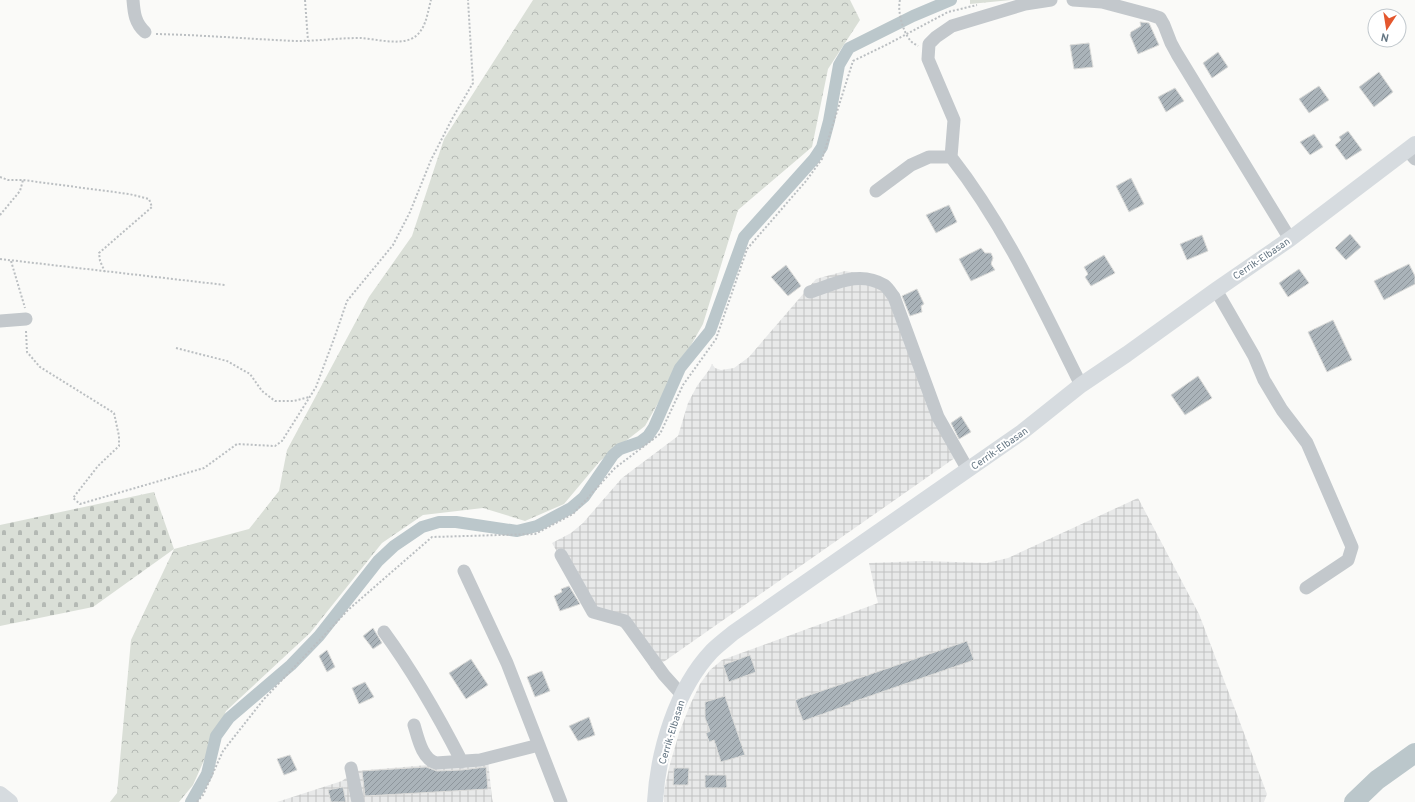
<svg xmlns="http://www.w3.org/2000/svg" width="1415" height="802" font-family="Overpass,sans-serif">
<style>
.industrial{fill:url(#industrial-grid)}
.forest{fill:url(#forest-crowns)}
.cemetery{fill:url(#cemetery-stones)}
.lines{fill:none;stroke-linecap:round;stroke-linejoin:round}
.canal{stroke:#bbc7cb;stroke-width:12}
.river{stroke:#bbc7cb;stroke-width:20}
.building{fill:url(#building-hatch);stroke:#dcdcda}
.path{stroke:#bbbfc2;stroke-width:2;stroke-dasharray:2 2;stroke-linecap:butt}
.minor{stroke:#c3c8cc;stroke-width:13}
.major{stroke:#d6dbdf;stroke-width:16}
.labels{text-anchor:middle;stroke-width:4;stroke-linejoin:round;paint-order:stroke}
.street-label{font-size:10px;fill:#657683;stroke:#fff}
</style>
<defs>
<pattern id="industrial-grid" width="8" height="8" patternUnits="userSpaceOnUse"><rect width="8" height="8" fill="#e8e9e9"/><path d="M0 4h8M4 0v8" fill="none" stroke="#c0c1c2"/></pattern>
<pattern id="forest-crowns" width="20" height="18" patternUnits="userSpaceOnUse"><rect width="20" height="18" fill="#dadfd7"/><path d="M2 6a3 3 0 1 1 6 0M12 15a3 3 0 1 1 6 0" fill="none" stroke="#b4b9b4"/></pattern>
<pattern id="cemetery-stones" width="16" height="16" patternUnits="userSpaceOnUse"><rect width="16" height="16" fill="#dadfd7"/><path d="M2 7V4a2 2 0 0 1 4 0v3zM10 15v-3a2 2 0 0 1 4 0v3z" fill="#b4b9b4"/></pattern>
<pattern id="building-hatch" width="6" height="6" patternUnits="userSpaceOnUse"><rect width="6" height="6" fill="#aab3b9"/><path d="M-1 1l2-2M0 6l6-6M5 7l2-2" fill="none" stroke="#8e969c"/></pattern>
</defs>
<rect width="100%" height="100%" fill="#fafaf8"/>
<path class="industrial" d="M845,271L867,275L891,295L959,455L652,670L627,632L615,622L594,616L552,543L571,533L583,523L622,478L678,436L688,403L697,386L709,370L712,364L715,368L721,370L734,368L749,357L816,279Z
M1138,498L1199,614L1267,794L1264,802H664V791L670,764L679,733L690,705L700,684L710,670L722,660L878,603L869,563L923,561L987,563L1008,558Z
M488,760L492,798L493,802H277L342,781L355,771Z"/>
<path class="forest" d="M533,0H850L860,20L828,69L812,147L738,210L703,324L645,426L600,461L564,504L525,521L483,508L423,515L382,543L310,633L226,711L193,785L179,802H110L117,793L131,640L174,549L249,529L279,491L287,450L369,297L412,236L444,139Z
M970,0H1011L970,4Z"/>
<path class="cemetery" d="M154,492L174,549L93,607L0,626V525Z"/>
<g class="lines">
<path class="canal" d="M191,802L207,774L216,736L229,718L291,665L319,636L378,561L394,546L422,527L439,522H456L517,531L537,526L571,508L584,497L613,455L620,449L640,442L648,436L654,427L680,368L710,331L744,237L814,159L822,147L829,121L839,65L849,48L913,16L951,0"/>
<path class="river" d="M1354,802L1377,780L1415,753"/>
</g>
<path class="building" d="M1140,22L1149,23L1159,45L1138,54L1130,35L1131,32L1141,26Z
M1089,43L1093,67L1074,69L1070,45Z
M1218,52L1228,67L1212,78L1203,63Z
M1379,72L1393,92L1374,107L1359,87Z
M1319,86L1329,100L1309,113L1299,99Z
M1175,88L1184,101L1166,112L1158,97Z
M1348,131L1362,150L1346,160L1335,145L1341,140L1339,137Z
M1314,134L1323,147L1310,155L1300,142Z
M1131,178L1144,204L1129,212L1116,186Z
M949,205L957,222L936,233L926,215Z
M1350,234L1361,247L1346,260L1335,248Z
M1202,235L1208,251L1187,260L1180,244Z
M981,248L985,253H991L993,258L991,264L995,270L971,281L959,259Z
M1104,255L1115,273L1091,286L1085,277L1088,274L1084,267Z
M1409,264L1415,276V284L1384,300L1374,281Z
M786,265L801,286L788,296L771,277Z
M1299,269L1309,283L1288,297L1279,283Z
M917,289L924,304L921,306L922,312L910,316L902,296Z
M1333,320L1352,360L1327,372L1308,332Z
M1198,376L1212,398L1185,415L1171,395Z
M961,416L971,432L959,439L951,423Z
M569,586L580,604L560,611L554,596L562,592L561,589Z
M373,628L382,643L373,649L363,636Z
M967,641L974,660L850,703L851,704L803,721L795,700Z
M327,650L335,667L327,672L319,656Z
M750,655L756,672L729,682L723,665Z
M471,659L488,685L466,699L449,673Z
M542,671L550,691L535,697L527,677Z
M365,682L374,697L359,704L352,688Z
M725,696L745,755L721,762L714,740L709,742L706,733L710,731L705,718V702Z
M589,717L595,735L578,741L569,726Z
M290,755L297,770L284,775L277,759Z
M426,767L437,771L462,770L486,767L488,789L365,796L362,771Z
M674,768H689L688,785H673Z
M705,775H726L727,788H705Z
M343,787L346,802H331L328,790Z"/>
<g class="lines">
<path class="path" d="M305,0L308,41
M900,0C897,10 903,32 910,40C912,43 915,44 918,46
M156,34C203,35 249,39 296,41C317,41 338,38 360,38C376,39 396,45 411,39C426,32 427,14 431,0
M0,177L8,180H23L129,194L149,199L152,207L99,253L100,261L105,272
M0,215L20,191L23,180
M0,259L225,285
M11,261L25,308
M26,331L27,352L40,367L114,413L119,436V446L98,466L73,498L80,504L204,468L237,444L275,446L282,441L316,387L335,336L347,301L393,245L410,212L431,160L452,119L473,83L468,0
M176,348L227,361L250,374L262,391L275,401H294L309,397
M197,802L203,795L223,751L264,699L348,610L432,537L535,534L573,514L615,468L660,434L683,385L716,339L747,249L806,181L822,159L853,61L888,44L948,12L977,5"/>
<path class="minor" d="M133,0C134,13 135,23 145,32
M1051,0L1025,4L952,26L936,37L929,44L928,59L954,120L951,157C1005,226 1042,307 1081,385
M1073,0L1102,2L1151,15L1160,18L1164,25L1171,43L1177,54L1290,239
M1407,150L1415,159
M876,191L911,165L929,157H951
M1216,290L1254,356L1264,380L1282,410L1295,427L1307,443L1352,547L1348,560L1306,588
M810,292C835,284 859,270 884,285C888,288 891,293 894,297L938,417L968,470
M0,321L26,319
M561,555L593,612L625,621L664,675L682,695
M464,571L507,663L561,802
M384,632C414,673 439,717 462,762
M414,725C418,738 422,759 436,763L480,760L539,745
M351,768L358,802"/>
<path class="major" d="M0,794L10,802
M655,802C658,751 676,689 712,651C718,645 726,639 733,633L1022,432L1081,385L1127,354L1216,290L1290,239L1415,144"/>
</g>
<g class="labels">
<g class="street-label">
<text transform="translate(1261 258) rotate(-34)" y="4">Cerrik-Elbasan</text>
<text transform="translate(999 448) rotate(-35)" y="4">Cerrik-Elbasan</text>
<text transform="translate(671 732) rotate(-73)" y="4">Cerrik-Elbasan</text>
</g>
</g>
<g transform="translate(1387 28) rotate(192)"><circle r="19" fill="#ffffff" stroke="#c1c8cd"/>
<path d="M0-3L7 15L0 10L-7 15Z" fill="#e4572e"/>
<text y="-6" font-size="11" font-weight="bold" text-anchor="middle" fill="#657683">N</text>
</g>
</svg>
